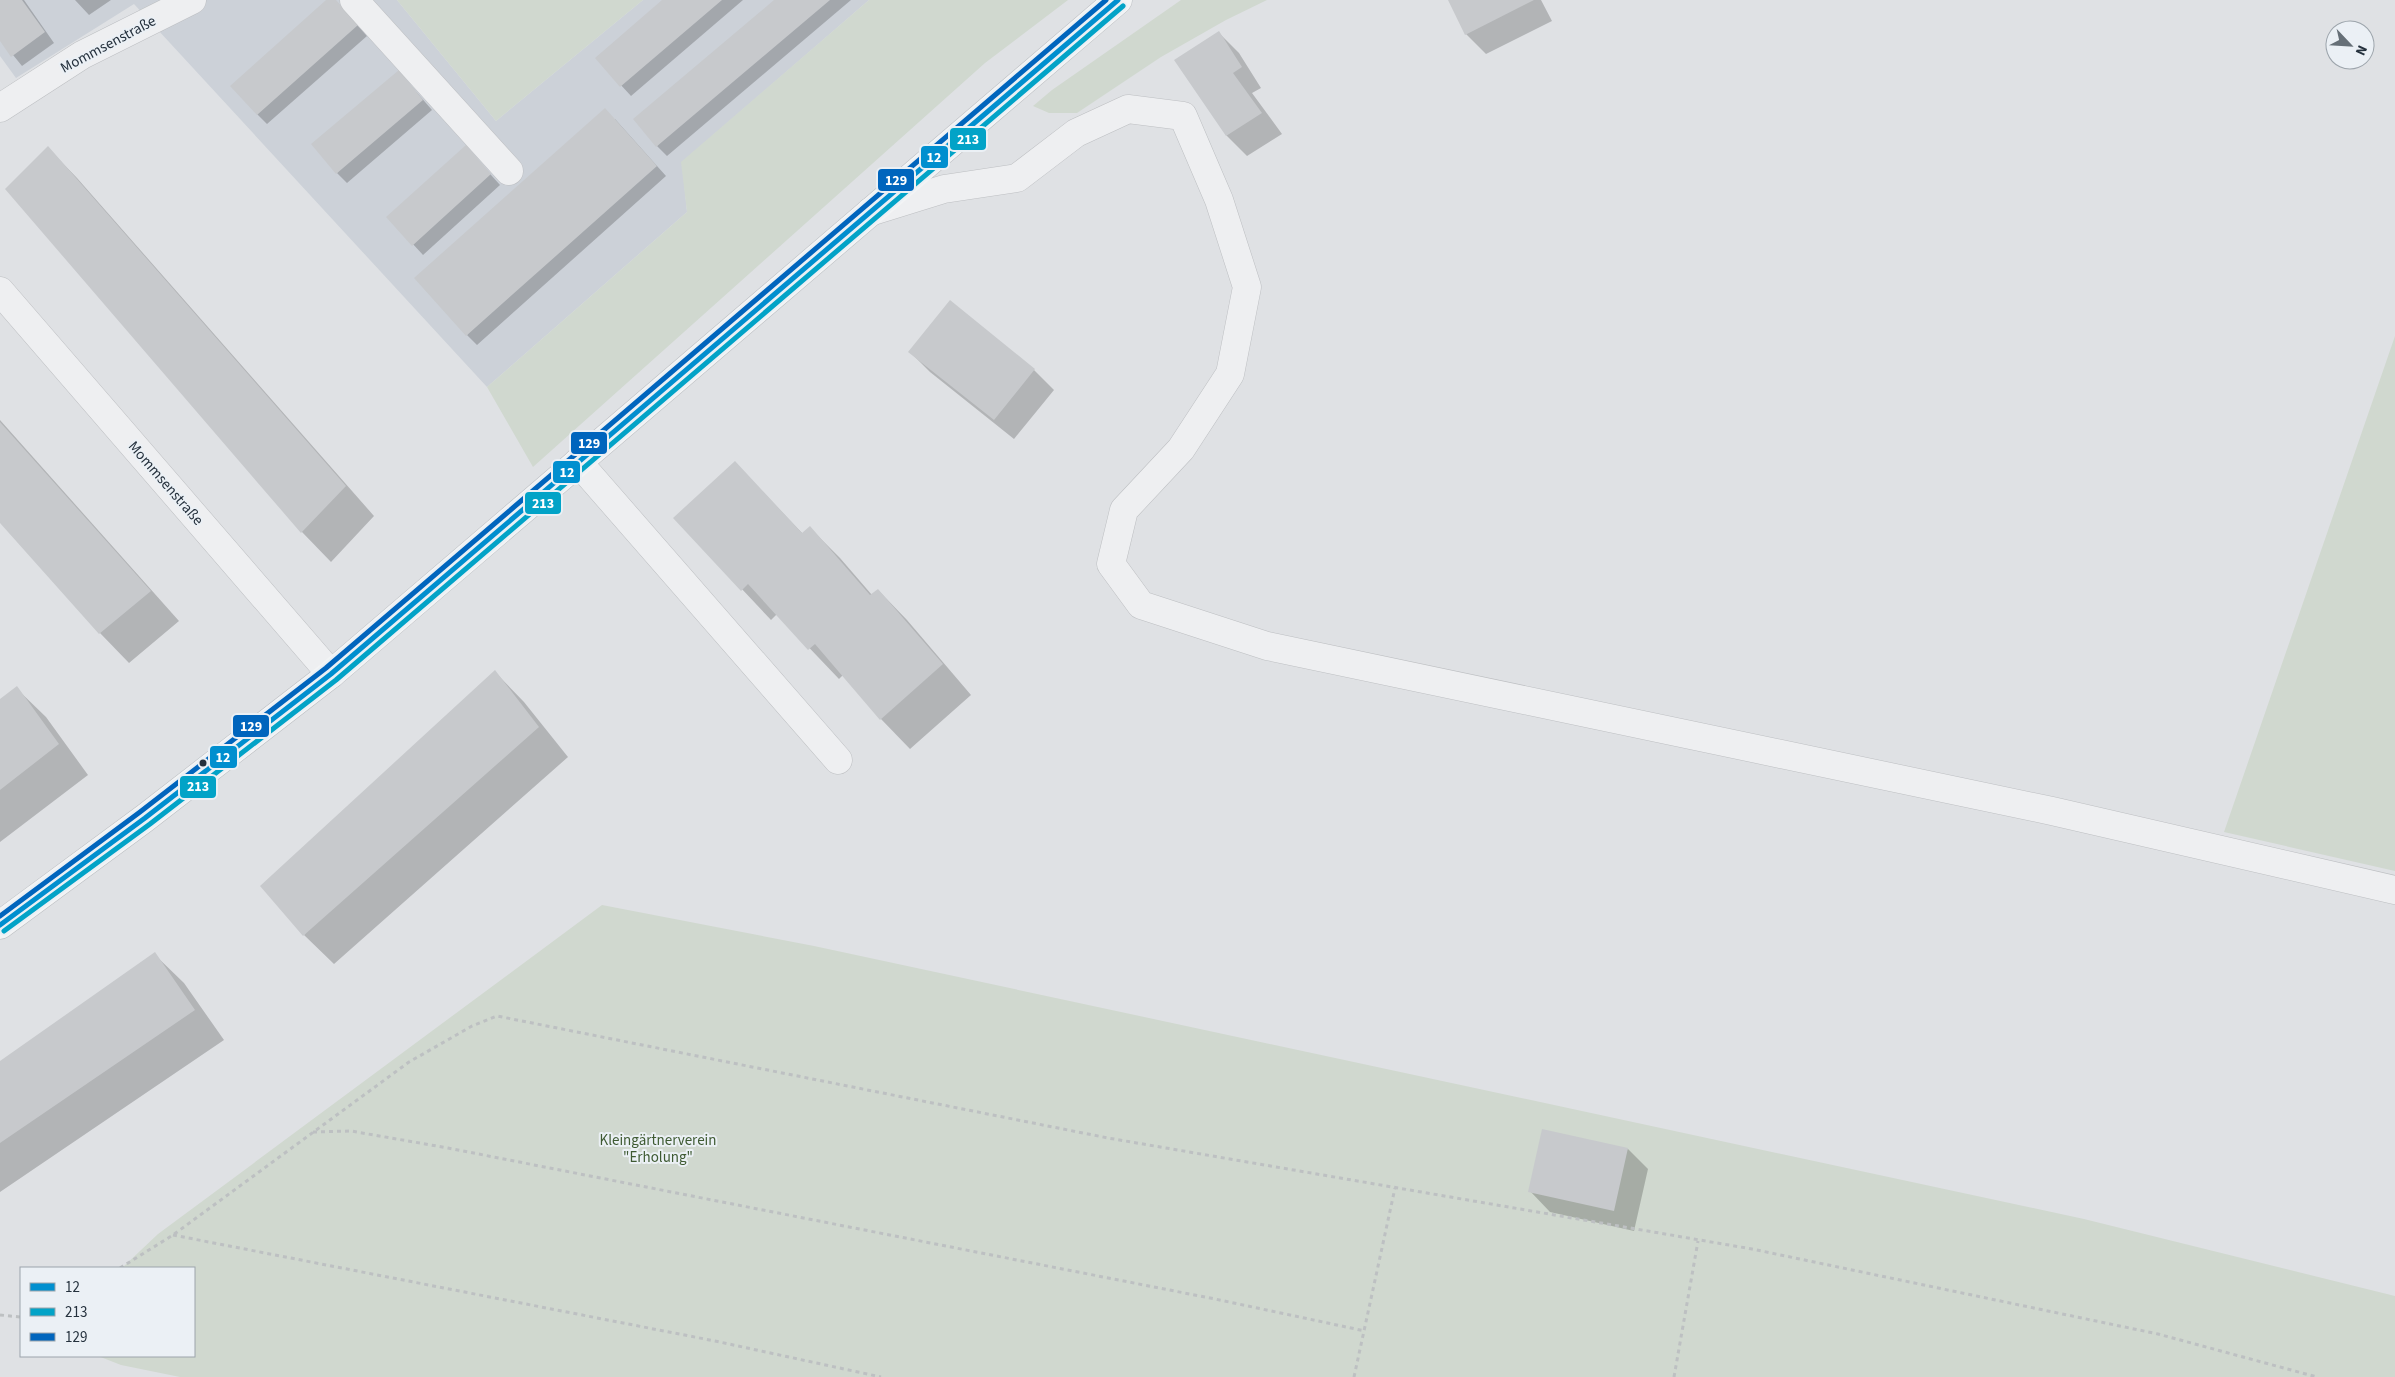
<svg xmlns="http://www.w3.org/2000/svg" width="2395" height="1377" font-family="'Source Sans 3',sans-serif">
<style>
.built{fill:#ccd1d8}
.green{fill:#d0d8cf}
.shadow{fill:#0003}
.building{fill:#c7c9cc}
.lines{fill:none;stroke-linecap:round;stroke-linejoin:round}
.minor-casing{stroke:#bdbfc2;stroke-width:29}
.major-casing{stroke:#bbbec2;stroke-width:29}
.path{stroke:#bdc0c2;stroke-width:3;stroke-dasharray:4 4;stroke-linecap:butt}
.minor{stroke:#eeeff1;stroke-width:28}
.major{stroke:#f3f4f5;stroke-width:28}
.bus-1-casing{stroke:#ebf0f5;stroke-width:9}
.bus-2-casing{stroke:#ebf0f5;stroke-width:9}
.bus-3-casing{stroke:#ebf0f5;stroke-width:9}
.bus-1{stroke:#008fcf;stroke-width:5}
.bus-2{stroke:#02a3c7;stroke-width:5}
.bus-3{stroke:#0065bd;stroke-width:5}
.bus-dot{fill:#25313d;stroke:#ebf0f5;stroke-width:2}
.labels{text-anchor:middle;stroke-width:4;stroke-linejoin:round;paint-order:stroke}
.street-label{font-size:15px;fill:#25313d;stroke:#ebf0f5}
.park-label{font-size:15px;fill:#3e5a32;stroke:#ebf0f5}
.line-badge{stroke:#ebf0f5;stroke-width:2}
.badge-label{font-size:14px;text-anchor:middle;font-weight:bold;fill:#fff}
</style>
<rect width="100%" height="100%" fill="#dfe1e4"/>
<path class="built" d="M0,0H397L496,121L643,0H869L682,162L687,212L487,387L134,4L16,78L0,56Z"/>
<path class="green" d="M397,0H643L496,121Z
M869,0H1068L985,63L533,467L487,387L687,212L681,162Z
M1181,0H1267L1226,20L1161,57L1077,113H1049L1033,106L1052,90Z
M2395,336V871L2224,832Z
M602,905L814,946L2084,1219L2395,1296V1377H180L121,1365L98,1356H194V1268H122L158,1234Z"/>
<path class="shadow" d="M0,0H24L54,43L22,66L0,39Z
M75,0H111L89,15Z
M328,0H335L367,36L267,124L257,114Z
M664,0H743L631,96L596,58Z
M776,0H851L667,156L657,146Z
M1449,0H1541L1552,21L1486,54L1466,34Z
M1219,33L1239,53L1261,88L1252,93L1282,134L1247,156L1227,136L1176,61Z
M399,72L432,110L347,183L337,173Z
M615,119L666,176L477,345L467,335Z
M48,148L77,178L374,516L331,562L302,532Z
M475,157L500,185L423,255L388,217Z
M910,352L1034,370L1054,390L1014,439L930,372Z
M0,420L179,621L129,663L100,633L0,521Z
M735,463L803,534L810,528L840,558L872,595L878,590L907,620L971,695L910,749L881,719L843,675L839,679L777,614L771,620L675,518Z
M495,672L524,702L568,757L334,964L304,935Z
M16,688L46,717L88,775L0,842V700Z
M154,954L184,983L224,1040L0,1192V1063Z
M1628,1149L1648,1169L1634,1231L1550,1212L1530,1191Z"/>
<path class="building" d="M0,0H22L45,32L11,57L0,41Z
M326,0H336L358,25L257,115L230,86Z
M662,0H722L620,87L595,58Z
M774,0H830L656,147L633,119Z
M1448,0H1534L1465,35Z
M1219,31L1242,67L1233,73L1262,113L1226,136L1174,60Z
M399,70L423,100L336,174L311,144Z
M605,108L657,166L466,336L414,278Z
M466,145L491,174L412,246L386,217Z
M48,146L346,486L301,533L5,189Z
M950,300L1035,369L994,420L908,352Z
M0,422L151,591L99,634L0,523Z
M735,461L802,533L810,526L870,595L878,589L943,664L880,720L815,644L808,650L748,584L741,591L673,518Z
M495,670L539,727L303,936L260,886Z
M17,686L59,744L0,790V699Z
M155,952L195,1010L0,1143V1061Z
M1542,1129L1628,1148L1614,1211L1528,1192Z"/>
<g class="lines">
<g class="minor-casing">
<path id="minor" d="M354,0L509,171
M0,108L82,55L192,0
M870,212L944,189L1017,178L1076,133L1128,109L1183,116L1219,200L1247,287L1230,374L1181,449L1124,510L1111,564L1141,605L1267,646L2052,811L2395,890
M0,291L331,674
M578,462L838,760"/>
</g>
<g class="major-casing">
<path id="major" d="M0,925L145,818L331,674L1118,0"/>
</g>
<path class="path" d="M313,1132L351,1131L448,1148L1215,1299L1365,1331
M173,1235L715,1341L881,1377
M120,1268L173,1235L409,1062L472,1026L497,1016L1108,1138L1752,1249L2158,1334L2317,1377
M0,1315L21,1317
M1354,1377L1395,1188
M1674,1377L1698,1241"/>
<use href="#minor" class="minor"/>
<use href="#major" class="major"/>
<g class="bus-1-casing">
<path id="bus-1" d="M0,925L145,818L331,674L1118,0"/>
</g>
<g class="bus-2-casing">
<path id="bus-2" d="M4,931L150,824L336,680L1123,6"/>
</g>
<g class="bus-3-casing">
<path id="bus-3" d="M0,916L140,812L326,668L1106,0"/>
</g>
<use href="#bus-1" class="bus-1"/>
<use href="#bus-2" class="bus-2"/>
<use href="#bus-3" class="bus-3"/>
</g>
<circle class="bus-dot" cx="203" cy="763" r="4.5"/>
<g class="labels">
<g class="street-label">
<text transform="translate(108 44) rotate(-28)" y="5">Mommsenstraße</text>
<text transform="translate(166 483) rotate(49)" y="5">Mommsenstraße</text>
</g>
<g class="park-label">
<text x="658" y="1145">Kleingärtnerverein<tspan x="658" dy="17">"Erholung"</tspan></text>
</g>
</g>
<g class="line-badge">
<rect x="949" y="127" width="38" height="24" rx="5" fill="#02a3c7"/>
<rect x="920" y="145" width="29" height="24" rx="5" fill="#008fcf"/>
<rect x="877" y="168" width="38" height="24" rx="5" fill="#0065bd"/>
<rect x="570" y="431" width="38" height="24" rx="5" fill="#0065bd"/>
<rect x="552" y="460" width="29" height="24" rx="5" fill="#008fcf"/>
<rect x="524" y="491" width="38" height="24" rx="5" fill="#02a3c7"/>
<rect x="232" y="714" width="38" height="24" rx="5" fill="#0065bd"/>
<rect x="209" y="745" width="29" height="24" rx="5" fill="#008fcf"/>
<rect x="179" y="775" width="38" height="24" rx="5" fill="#02a3c7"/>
</g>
<g class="badge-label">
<text x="968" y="144">213</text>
<text x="934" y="162">12</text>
<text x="896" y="185">129</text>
<text x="589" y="448">129</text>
<text x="567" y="477">12</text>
<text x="543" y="508">213</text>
<text x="251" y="731">129</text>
<text x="223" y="762">12</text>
<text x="198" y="791">213</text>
</g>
<rect x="20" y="1267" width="175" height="90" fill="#ebf0f5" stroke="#9ca4ab"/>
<rect x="30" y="1283" width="25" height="8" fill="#008fcf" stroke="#9ca4ab"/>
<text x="65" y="1292" font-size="15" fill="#25313d">12</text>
<rect x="30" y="1308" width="25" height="8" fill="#02a3c7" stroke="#9ca4ab"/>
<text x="65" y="1317" font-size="15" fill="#25313d">213</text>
<rect x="30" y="1333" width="25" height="8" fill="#0065bd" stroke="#9ca4ab"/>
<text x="65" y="1342" font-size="15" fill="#25313d">129</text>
<g transform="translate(2350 45) rotate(115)"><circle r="24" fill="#ebf0f5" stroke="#9ca4ab"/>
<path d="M0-4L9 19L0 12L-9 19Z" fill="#666f77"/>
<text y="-8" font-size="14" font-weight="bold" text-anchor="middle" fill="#25313d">N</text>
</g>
</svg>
